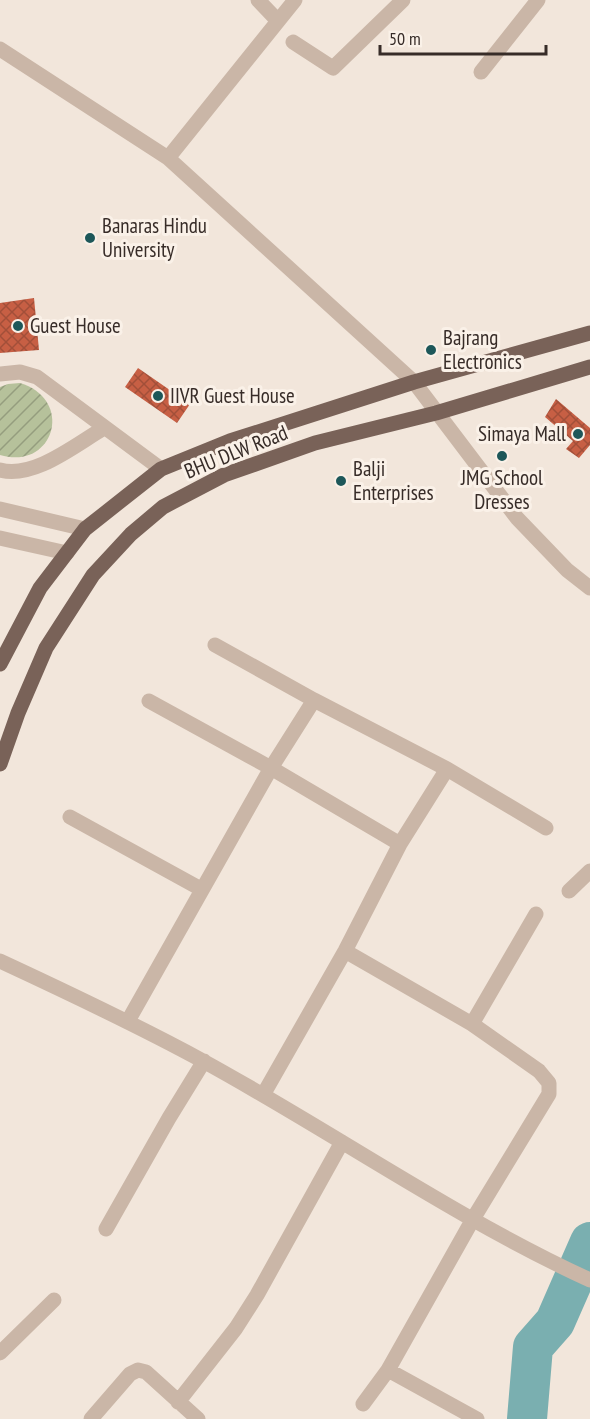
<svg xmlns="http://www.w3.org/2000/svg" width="590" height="1419" font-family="'PT Sans Narrow',sans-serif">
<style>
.garden{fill:url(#garden-furrows)}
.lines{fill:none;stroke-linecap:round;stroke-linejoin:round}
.river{stroke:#7aafb0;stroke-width:40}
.building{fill:url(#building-cross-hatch)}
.minor{stroke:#cab6a7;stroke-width:15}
.major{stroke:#796258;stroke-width:15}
.poi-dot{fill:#1d5759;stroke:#faf1e8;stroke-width:2}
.labels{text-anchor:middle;stroke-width:6;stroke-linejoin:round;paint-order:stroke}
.poi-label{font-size:21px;fill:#372c28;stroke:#faf1e8;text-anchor:start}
.street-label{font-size:21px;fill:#372c28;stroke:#faf1e8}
</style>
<defs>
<pattern id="garden-furrows" width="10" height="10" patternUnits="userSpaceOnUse" patternTransform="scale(1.5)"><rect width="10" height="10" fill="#b6c19b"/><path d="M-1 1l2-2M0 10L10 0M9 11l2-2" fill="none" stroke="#959d7e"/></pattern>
<pattern id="building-cross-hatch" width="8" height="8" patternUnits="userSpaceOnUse" patternTransform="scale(1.5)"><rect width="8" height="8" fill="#c75f44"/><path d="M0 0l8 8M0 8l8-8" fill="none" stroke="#a24f39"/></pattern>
</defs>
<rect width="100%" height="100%" fill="#f2e6db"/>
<path class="garden" d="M20,383C75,400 54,471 0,455V387L8,384Z"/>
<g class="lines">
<path class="river" d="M527,1419L533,1347L555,1322L590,1242"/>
</g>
<path class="building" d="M34,298L39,350L0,353V303Z
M138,368L190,404L177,423L125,387Z
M556,399L590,428V445L579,458L566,449L573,441L545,417Z"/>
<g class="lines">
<path class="minor" d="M258,0L278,21
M293,42L333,68L403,0
M0,49L168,158L414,382L517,518L567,570L590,588
M481,72L538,0
M168,158L295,0
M0,374L20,372L37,377L161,469
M0,470C34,479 75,445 104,428
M0,509L85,529
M0,538L67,553
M215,645L314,700L447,769L546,828
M149,701L271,768L400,844L345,951L263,1095
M70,817L201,889
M400,844L447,769
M569,891L590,871
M345,951L472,1024L539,1071L549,1083V1094L473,1219L388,1370L363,1404
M0,961C69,993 137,1025 203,1061C333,1132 455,1218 590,1280
M128,1021L271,768L314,700
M472,1024L536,914
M106,1229L169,1118L204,1061
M0,1353L54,1300
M388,1370L477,1419
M178,1402L236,1328L257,1295L342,1142
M91,1419L130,1374L138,1370L146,1372L198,1419"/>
<path class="major" d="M0,664L40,588L85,529L161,469L230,441L414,382L590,333
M0,764L18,713L46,648L93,575L131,534L163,507L224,475L315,443L436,413L590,367"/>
</g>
<g class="poi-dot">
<circle cx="90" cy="238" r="6"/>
<circle cx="18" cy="326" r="6"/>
<circle cx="431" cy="350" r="6"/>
<circle cx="158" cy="396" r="6"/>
<circle cx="578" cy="434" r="6"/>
<circle cx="502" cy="456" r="6"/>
<circle cx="341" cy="481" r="6"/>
</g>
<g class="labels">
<g class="poi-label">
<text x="102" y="233">Banaras Hindu<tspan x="102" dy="24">University</tspan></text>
<text x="30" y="333">Guest House</text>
<text x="443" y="345">Bajrang<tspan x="443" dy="24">Electronics</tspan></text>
<text x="170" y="403">IIVR Guest House</text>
<text x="566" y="441" text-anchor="end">Simaya Mall</text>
<text x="353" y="476">Balji<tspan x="353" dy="24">Enterprises</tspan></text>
<text x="502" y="485" text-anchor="middle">JMG School<tspan x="502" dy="24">Dresses</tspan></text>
</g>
<g class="street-label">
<text transform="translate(236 452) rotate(-22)" y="7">BHU DLW Road</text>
</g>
</g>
<path d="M380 45v9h166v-9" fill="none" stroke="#372c28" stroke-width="3"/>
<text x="389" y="45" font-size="18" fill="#372c28" stroke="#faf1e8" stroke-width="4.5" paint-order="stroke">50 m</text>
</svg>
